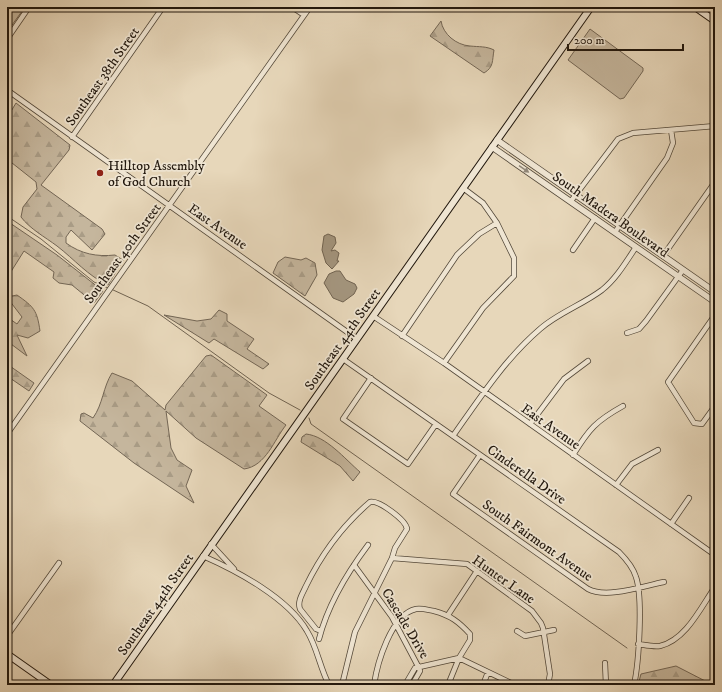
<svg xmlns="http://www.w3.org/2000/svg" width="722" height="692" font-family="'IM FELL DW Pica',serif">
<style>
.forest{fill:url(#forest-firs);stroke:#736655}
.green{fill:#c5b69d;stroke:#736655}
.water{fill:#a4967f;stroke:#706351}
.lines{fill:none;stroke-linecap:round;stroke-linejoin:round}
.stream{stroke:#706351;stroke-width:1}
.minor-casing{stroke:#524738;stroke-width:6}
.tertiary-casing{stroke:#524738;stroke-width:7}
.secondary-casing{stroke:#21170d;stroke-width:8}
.minor{stroke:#efe5d2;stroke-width:4.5}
.tertiary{stroke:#efe5d2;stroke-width:5.5}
.secondary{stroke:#efe5d2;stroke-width:6}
.oneway{fill:#928879}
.poi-dot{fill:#8f2418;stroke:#efe5d2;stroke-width:1.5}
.labels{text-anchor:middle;stroke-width:3.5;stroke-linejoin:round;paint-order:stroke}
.street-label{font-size:14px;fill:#21170d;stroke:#efe5d2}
.poi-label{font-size:14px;fill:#21170d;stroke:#efe5d2;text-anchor:start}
</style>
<defs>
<pattern id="forest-firs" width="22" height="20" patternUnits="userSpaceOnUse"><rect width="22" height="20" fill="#c5b69d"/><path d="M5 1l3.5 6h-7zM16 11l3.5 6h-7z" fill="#a99c86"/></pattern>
</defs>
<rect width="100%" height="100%" fill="#e7d7ba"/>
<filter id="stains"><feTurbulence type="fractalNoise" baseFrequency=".005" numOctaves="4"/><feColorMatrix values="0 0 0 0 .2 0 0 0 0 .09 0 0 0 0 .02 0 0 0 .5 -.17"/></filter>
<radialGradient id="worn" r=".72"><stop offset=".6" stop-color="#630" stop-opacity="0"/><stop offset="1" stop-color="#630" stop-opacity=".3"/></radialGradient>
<path class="forest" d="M441,21C443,34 456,45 470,46C479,47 486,46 494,50C492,61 494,67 484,73L430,36Z
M16,103L70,145L69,150L41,185L102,229L105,234L92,250L71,230L66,237V243C81,254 97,257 115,255L123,260L108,285C88,276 74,259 57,246C45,237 30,229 21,217L23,207L37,189L36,182L7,159V118Z
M7,221L57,255L103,291L94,303L72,285L59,283L53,278L54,272L24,251L7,278Z
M285,257L301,260L306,258L315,263L317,275L305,296L273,273L278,262Z
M17,295C34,307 37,310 40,331L28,338L17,335L27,356L7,341V317L17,324L22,317L9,300L12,296Z
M219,310L227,314V321L254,339L247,349L269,364L263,369L214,339L209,343L164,315L197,321L211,319Z
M211,355L267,395L259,406L286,425C274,440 266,466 244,469L196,438L166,411L171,448L177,460L192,470L186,486L194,503L134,463L80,421L81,414L84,413L93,418C103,404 103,387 112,373L132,381L165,410L166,405L206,356Z
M7,364L34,383L29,391L7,376Z
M306,434C326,436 345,459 360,472L353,481L340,466L301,442L302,437Z
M676,666L713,685H638L641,674Z"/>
<path class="green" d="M7,7H25L7,32Z
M590,29L643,68V71L624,98L620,99L568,60Z"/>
<path class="water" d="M328,234L335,237L336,243L331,251L335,250L339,253L337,261H339L332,269L326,263L322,250L324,236Z
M336,271H340L346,280L355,284L357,288L354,294L343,302L333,298L324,283L329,274Z"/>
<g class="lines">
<path class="stream" d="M7,216L41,239L94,282L108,288
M111,289L148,306L269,393L300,410
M309,418L311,424L627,648"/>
<g class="minor-casing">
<path id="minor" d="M292,7L304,15
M7,39L29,7
M7,90L357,339
M72,137L163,7
M571,201L618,139L633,133L715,126
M615,232L667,158L673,143L671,130
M573,250L595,218
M663,256L715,182
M715,315L668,382L694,423L702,424L715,406
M373,316L444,363L715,555
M627,333L639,329L646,321L683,270
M402,336L457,255L479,234L497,223
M343,359L619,552C626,559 633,567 636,577C643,598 639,662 634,685
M444,363L483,308L514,276V258L497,223L483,203L463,188
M371,378L343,419L408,464L436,424
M530,424L564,379L588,361
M7,434L310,7
M453,436C479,399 505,359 540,329C558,313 582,305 602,290C616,279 626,262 636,247
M480,455L453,494L588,589C607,599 643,586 664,582
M573,455C589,429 596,421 623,406
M616,485L632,464L658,450
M671,524L689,498
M211,544L234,569
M203,556C237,571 288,598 307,631C317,647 320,668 329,685
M392,558L467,564L532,611L541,623L543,628L550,674L548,685
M354,565L392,617L419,668
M448,615L477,571
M321,631L316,629L300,609C297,601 303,593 306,586C322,553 342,526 370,502C379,500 406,520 407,529L395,548L392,558L355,632L342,685
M517,631L525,636L554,630
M7,636L59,563
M319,639C328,604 347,573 368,545
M638,644C645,645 653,647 660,646C686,640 701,607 715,587
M605,663L606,685
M374,685C377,664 391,614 416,609C422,608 428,610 434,611C450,615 459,622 470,634V640L459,658L448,685
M405,685L415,668L459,658L515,685
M412,685L420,671L419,668
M483,685L488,672"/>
</g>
<g class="tertiary-casing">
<path id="tertiary" d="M497,140L715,292
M492,147L715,302"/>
</g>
<g class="secondary-casing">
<path id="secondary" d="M695,7L715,21
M7,654L51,685
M113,685L591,7"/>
</g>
<use href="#minor" class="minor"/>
<use href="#tertiary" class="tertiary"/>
<use href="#secondary" class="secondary"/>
</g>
<defs><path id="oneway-solid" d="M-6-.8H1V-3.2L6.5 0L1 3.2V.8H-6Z"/></defs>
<use class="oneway" href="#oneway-solid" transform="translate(524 169) rotate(34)"/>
<circle class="poi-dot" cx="100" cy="173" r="4"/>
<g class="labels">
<g class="street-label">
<text transform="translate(102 76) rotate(-55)" y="5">Southeast 38th Street</text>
<text transform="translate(611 214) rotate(35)" y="5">South Madera Boulevard</text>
<text transform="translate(218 226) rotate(35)" y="5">East Avenue</text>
<text transform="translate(122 253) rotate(-54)" y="5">Southeast 40th Street</text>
<text transform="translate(342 339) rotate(-55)" y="5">Southeast 44th Street</text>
<text transform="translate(551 426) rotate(35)" y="5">East Avenue</text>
<text transform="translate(527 474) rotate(35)" y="5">Cinderella Drive</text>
<text transform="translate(538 540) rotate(35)" y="5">South Fairmont Avenue</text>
<text transform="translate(504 579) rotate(35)" y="5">Hunter Lane</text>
<text transform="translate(155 604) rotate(-55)" y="5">Southeast 44th Street</text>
<text transform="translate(406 623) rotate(59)" y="5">Cascade Drive</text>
</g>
<g class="poi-label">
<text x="108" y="170">Hilltop Assembly<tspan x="108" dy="16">of God Church</tspan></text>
</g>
</g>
<rect width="722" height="692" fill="none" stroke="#e7d7ba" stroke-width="24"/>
<rect x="8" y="8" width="706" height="676" fill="none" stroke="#21170d" stroke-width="2"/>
<rect x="12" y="12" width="698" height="668" fill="none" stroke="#21170d"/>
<path d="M568 44v6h115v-6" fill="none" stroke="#21170d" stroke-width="2"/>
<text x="574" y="44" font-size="12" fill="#21170d" stroke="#efe5d2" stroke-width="3" paint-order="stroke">200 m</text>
<rect width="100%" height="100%" filter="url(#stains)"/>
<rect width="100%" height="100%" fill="url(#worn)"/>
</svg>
